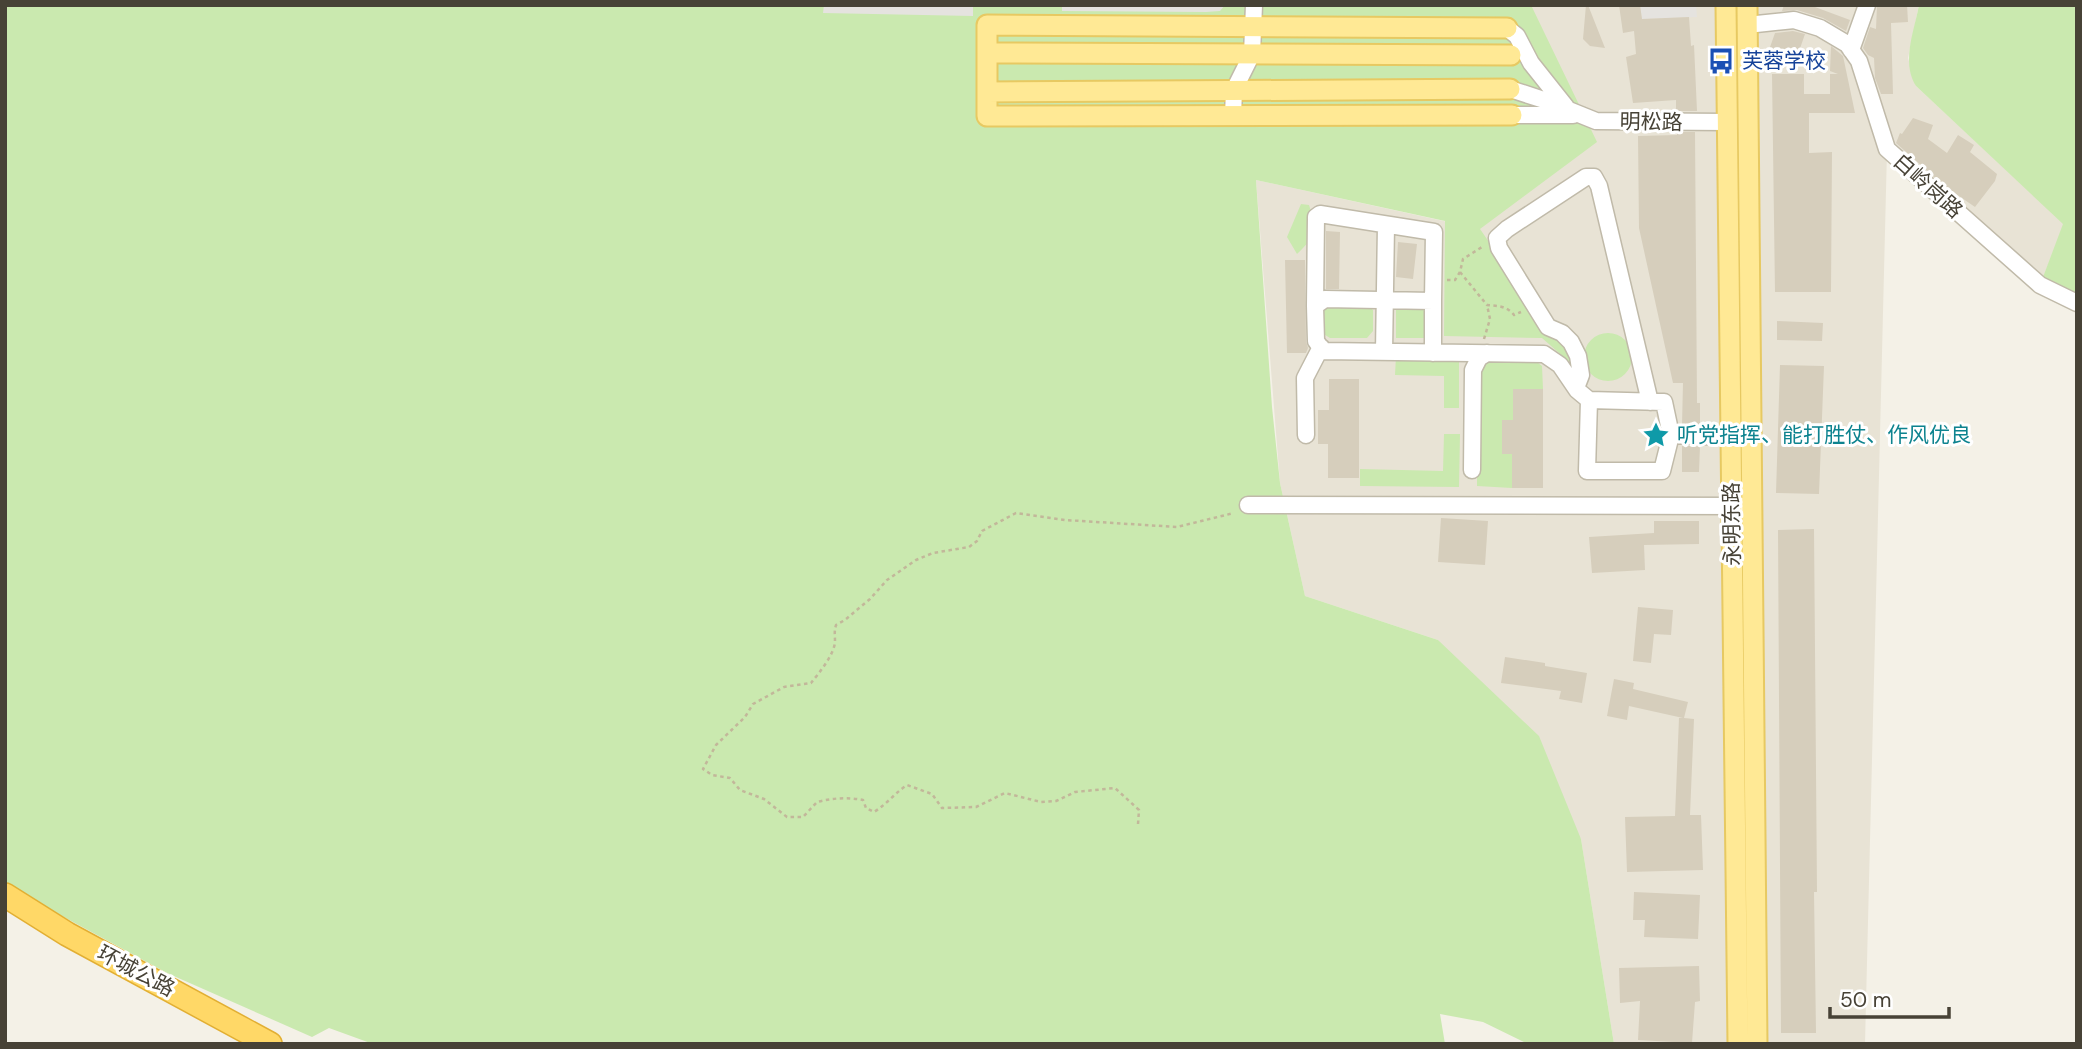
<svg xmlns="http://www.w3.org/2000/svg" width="2082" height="1049" font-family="'DM Sans','Noto Sans SC',sans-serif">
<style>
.residential{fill:#e8e3d5}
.green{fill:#cae9af}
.parking{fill:#e5e3df}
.building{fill:#d6cebc}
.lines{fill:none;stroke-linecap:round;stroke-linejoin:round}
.minor-casing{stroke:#c0baa9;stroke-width:19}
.major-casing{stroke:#e7c962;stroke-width:23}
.highway-casing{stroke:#e2af33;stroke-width:26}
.path{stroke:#c2b79a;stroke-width:2.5;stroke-dasharray:3.5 3.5;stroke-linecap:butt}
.minor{stroke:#fff;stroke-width:16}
.major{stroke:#ffe995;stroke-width:19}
.highway{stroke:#ffd867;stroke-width:23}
.labels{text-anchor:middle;stroke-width:6;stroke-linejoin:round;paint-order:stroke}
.transit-label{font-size:21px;fill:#164399;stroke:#fff;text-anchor:start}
.street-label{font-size:21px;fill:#474236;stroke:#fff}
.culture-label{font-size:21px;fill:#0d838f;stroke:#fff;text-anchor:start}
</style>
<rect width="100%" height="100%" fill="#f4f1e7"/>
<path class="residential" d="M1530,5H1919L1908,58L1916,86L2064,224L2040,285L1887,150L1865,1044H1614L1581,839L1438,640L1305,596L1280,483L1256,180L1480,229Z"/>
<path class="green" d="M5,5H1531L1597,142L1480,229L1536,310L1562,333L1575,367L1542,338L1444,336L1445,221L1256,180L1272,407L1280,483L1305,596L1438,640L1539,736L1581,839L1614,1044H1528L1483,1022L1440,1014L1445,1044H373L329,1028L312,1037L167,973L16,891L5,882Z
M1919,5H2077V303L2040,285L2063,224L1916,86C1901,62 1914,32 1919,5Z
M1301,204L1309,205C1317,230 1316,236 1297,254L1287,237Z
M1328,303L1365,304L1373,310V331L1367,338H1330L1322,333V310Z
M1396,304H1428V338H1396Z
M1584 357a24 24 0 1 1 48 0a24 24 0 1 1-48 0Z
M1396,356H1459V408H1444V376L1395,375Z
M1487,356L1533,359L1542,366L1543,389H1513V420H1502V454H1512V488L1477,486V378Z
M1444,434H1460L1459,487L1360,486V469L1443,471Z"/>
<path class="parking" d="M824,5H973V16L823,13Z
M1062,5H1225L1220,11L1206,12L1062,11Z
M1640,5H1696L1697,17L1642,19Z"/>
<path class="building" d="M1586,5H1588L1605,48L1590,46L1583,39Z
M1619,5H1640L1642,19L1689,17L1691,46L1694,45L1697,111H1676V100L1633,103L1626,57L1636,54L1634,31L1623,33Z
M1784,5H1815V7L1850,20L1846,31L1823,18L1797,10L1782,11Z
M1877,5H1907L1908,22L1891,23L1893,94H1881L1875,78L1874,58L1868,55L1863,48L1870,27L1876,29Z
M1793,31L1805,34L1796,60L1769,50L1775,33Z
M1831,46L1843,56L1855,113H1809V153L1832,152L1831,292H1775L1772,74H1804V94H1830V74H1838L1830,71Z
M1913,118L1933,125L1928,139L1947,153L1958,135L1974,145L1970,152L1997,174L1995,181L1975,207L1943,185L1896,143L1900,133L1902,134Z
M1677,132H1695L1697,403H1700V425H1682L1683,383H1673L1639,228L1638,136L1677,135Z
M1326,231L1340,232L1339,289H1326Z
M1398,242L1417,244L1413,279L1396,277Z
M1285,260H1305L1306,341L1308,348L1306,353H1287Z
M1777,321L1823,323L1822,341L1777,340Z
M1780,365L1824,366L1819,494L1776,493Z
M1329,379H1359V478H1328V444H1318V410H1329Z
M1513,389H1543V488H1512V454H1502V420H1513Z
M1682,446H1700L1699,472H1682Z
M1441,518L1488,521L1485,565L1438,562Z
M1654,521H1699V544L1644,545L1645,570L1592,573L1589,537L1654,533Z
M1814,529L1817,892H1814L1816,1033H1781L1778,530Z
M1638,607L1673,610L1671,635L1654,634L1651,663L1633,661Z
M1505,657L1545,663V666L1587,673L1582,703L1559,699L1561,691L1501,683Z
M1614,679L1634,683L1633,689L1688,702L1684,718L1694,719L1690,815H1701L1703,870L1627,872L1625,817L1675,816L1679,718H1683L1629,706L1627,720L1607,716Z
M1634,892L1700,895L1698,939L1644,937L1645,920H1633Z
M1699,966L1700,1001L1695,1002L1692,1043L1638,1040L1640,1001L1620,1003L1619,968Z"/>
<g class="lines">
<g class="minor-casing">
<path id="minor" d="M1747,25L1794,20L1820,28L1847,44L1859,61L1887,149L2040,285L2077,303
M1507,28L1517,36L1531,63L1566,107
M1851,50L1867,5
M1510,89L1544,100L1596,121L1727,122
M1512,115H1573
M1233,116L1234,90L1252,54L1254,5
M1315,306L1316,217L1320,214L1434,232L1433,301
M1384,352L1386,225
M1433,353V301L1325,299L1315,306L1316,341L1323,351L1544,354L1560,365L1577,390L1589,400L1664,402L1671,435L1731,437
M1576,388L1581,375L1578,356L1571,342L1562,333L1548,327L1499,248L1497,238L1507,229L1586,177H1594L1599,186L1650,402
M1589,400L1587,471H1662L1671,435
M1306,435L1305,378L1321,347
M1472,470L1473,370L1479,358L1487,353
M1248,505L1742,506"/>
</g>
<g class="major-casing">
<path id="major" d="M1726,5L1738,1044
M1747,5L1757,1044
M1507,28L987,25V116L1512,115
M987,53L1511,55
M987,92L1510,89"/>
</g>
<g class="highway-casing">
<path id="highway" d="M5,895L67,934L270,1044"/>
</g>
<path class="path" d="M1460,272L1487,305C1498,306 1507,306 1514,315L1521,312
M1447,280H1455L1460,272L1463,259L1482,247
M1484,339L1490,319L1487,305
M1138,824L1139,810L1115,788L1075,792L1056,801L1041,802L1005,793L976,807L942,808L932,794L907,785C895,793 887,804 874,812L866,808L863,800C848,797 832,798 817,802L803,817H787L764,799L740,790L730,778L712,775L703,769L716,745L745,717L753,704L784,687L811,683C819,673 834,655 835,642C835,635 834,632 836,625L845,620L870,599L887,580L916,560L933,553L969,547L977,541L982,531L1016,513L1065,520L1177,527L1234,513"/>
<use href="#minor" class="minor"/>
<use href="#major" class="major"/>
<use href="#highway" class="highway"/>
</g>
<defs>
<g id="bus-bare" transform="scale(2.1)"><path d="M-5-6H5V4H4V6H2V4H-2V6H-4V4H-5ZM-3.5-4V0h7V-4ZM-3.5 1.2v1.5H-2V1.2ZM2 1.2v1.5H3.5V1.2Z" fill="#1a4fb4" stroke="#fff" stroke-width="2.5" paint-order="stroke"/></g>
<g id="sight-bare" transform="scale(2.1)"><path d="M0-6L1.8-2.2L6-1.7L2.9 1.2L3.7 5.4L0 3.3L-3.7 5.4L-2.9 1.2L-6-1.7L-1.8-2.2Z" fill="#0f9aa8" stroke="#fff" stroke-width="2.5" paint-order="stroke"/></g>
</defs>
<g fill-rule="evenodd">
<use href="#bus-bare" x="1721" y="61"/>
<use href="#sight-bare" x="1656" y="435"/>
</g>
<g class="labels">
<g class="transit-label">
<text x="1742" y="68">芙蓉学校</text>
</g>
<g class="street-label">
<text transform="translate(1651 122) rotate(1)" y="7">明松路</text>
<text transform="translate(1928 186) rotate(42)" y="7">白岭岗路</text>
<text transform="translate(1732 524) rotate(-91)" y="7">永明东路</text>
<text transform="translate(136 971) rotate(28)" y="7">环城公路</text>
</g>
<g class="culture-label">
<text x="1677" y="442">听党指挥、能打胜仗、作风优良</text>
</g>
</g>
<rect width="2082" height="1049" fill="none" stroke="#474236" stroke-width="14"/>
<path d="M1830 1007v10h119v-10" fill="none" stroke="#474236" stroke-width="3.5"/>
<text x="1840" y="1007" font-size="21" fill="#474236" stroke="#ffffff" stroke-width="5" paint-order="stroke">50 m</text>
</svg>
